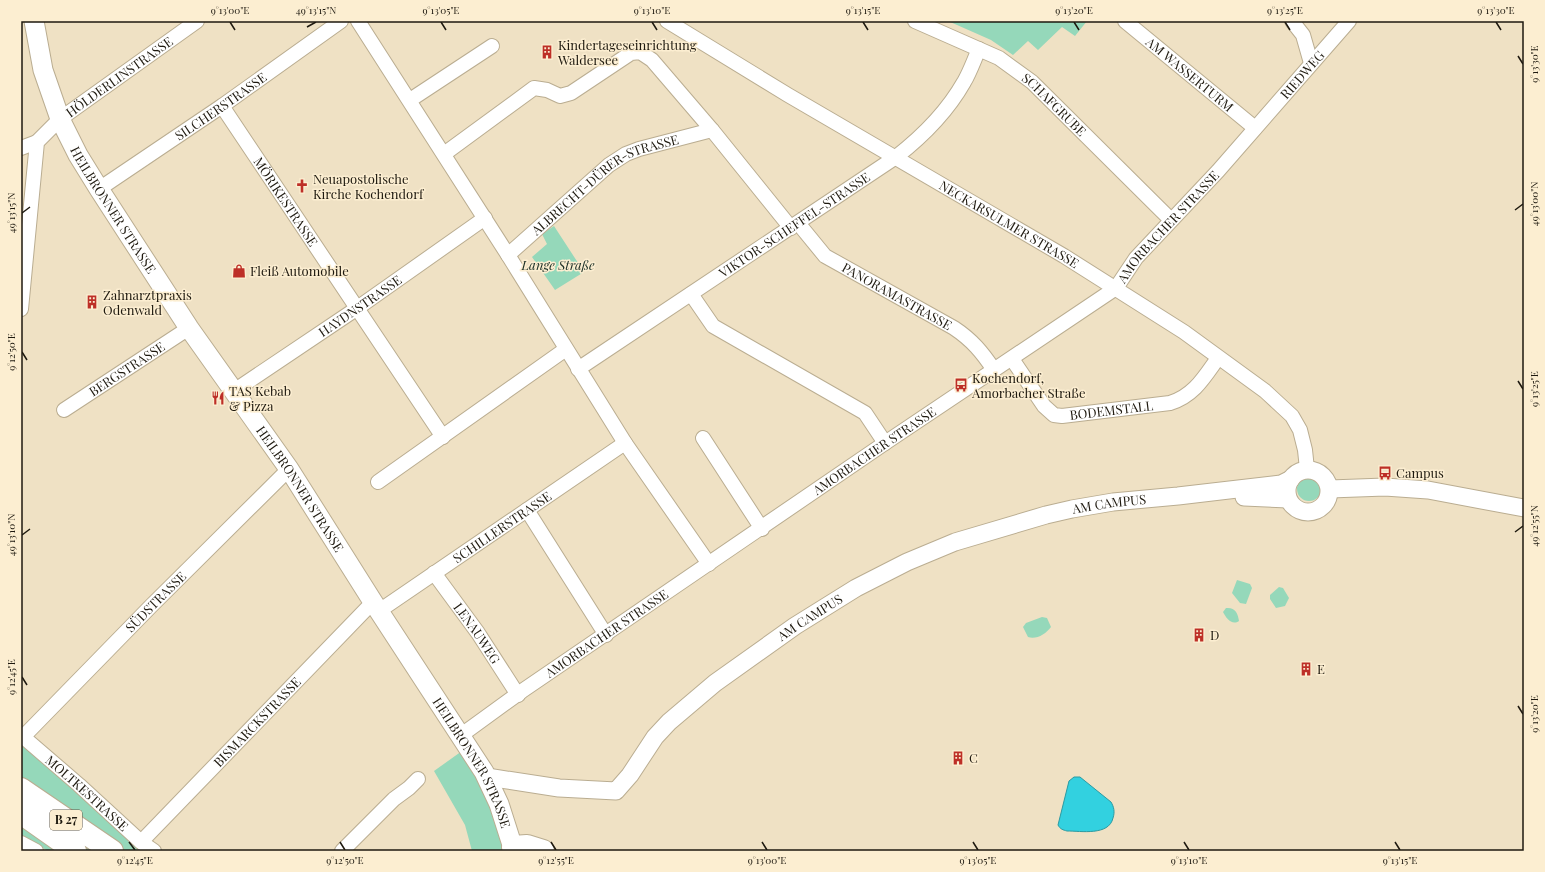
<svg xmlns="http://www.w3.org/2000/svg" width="1545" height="872" font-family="'Playfair Display',serif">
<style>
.green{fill:#95d8ba}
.water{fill:#32d1e0;stroke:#2c9aa1}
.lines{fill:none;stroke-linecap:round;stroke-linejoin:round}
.minor-casing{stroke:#baad91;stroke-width:16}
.tertiary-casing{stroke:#baad91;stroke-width:19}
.secondary-casing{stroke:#baad91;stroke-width:21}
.trunk-casing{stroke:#baad91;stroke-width:24}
.minor{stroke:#fff;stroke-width:14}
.tertiary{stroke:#fff;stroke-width:17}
.secondary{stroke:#fff;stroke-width:19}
.trunk{stroke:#fff;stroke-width:22}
.ticks{fill:none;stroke:#1e190f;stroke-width:1.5}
.labels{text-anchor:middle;stroke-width:3;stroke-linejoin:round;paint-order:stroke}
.shield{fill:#fceed1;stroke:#615949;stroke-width:1}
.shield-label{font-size:12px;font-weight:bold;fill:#1e190f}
.poi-label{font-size:13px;fill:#1e190f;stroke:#fceed1;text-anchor:start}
.street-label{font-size:13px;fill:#1e190f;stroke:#fceed1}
.park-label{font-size:13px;font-style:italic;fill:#1a2e25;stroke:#fceed1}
.neatline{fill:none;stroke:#1e190f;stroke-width:1.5}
.ticks-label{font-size:10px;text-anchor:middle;fill:#1e190f}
</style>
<rect width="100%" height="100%" fill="#efe1c4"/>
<path class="green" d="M948,21H1087L1075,36L1062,27L1038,50L1028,41L1013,55L991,40Z
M554,226L584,272L555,290L532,257L547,244L542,234Z
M1297 489a12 12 0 1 1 24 0a12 12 0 1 1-24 0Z
M1237,580L1250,584L1252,588L1246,604L1240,603L1232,593Z
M1279,587L1283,588L1289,598L1285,606L1276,608L1270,599V595Z
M1226,608C1235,607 1238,613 1239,621C1232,626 1226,618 1223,612Z
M1042,617L1047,618L1051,627C1046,634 1036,640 1028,637L1023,627L1026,623Z
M21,745H22L146,851H48L26,838L21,845Z
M462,751L472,768L498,824L504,851H472L465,825L434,771Z"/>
<path class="water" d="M1074,777H1080L1111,802C1114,807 1115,812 1113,818C1109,836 1081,831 1067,831C1063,830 1060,829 1058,825L1069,781Z"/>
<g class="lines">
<g class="minor-casing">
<g id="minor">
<path d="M358,21L508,255L625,443L709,564"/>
<path id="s1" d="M667,21L788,95L1064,256L1184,332L1265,391L1292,416L1300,430L1305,450L1307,469"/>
<path id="s2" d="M915,21L999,58L1032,82L1171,220"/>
<path id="s3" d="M1125,21L1255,128"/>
<path d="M1292,21L1303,35L1311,63"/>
<path d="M410,100L492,46"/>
<path id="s4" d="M222,106L443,437"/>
<path d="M21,148L37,142"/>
<path d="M444,154L534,88L547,90L560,96L571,93L631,53L640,52L652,60L712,130L791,228"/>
<path id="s5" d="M99,189L222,106L341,21"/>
<path id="s6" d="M798,223L825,256L954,328C972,340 982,352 994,370"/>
<path id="s7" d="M508,255L609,165L626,154L639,149L712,130"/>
<path d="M691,294L713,326L865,413L885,443"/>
<path id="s8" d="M21,309L37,142L60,119L197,21"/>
<path id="s9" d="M1012,359L1044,406L1054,415L1062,416L1170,403C1194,396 1205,376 1218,358"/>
<path id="s10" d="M578,369L896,157C923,136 947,112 964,82C970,72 974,60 979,49"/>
<path id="s11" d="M234,391L356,309L485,218"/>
<path id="s12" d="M64,410L189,328"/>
<path d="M703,438L762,529"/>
<path d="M378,482L566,349"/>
<path d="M527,510L606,635"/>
<path id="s13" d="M434,573L478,633L518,695"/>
<path id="s14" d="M379,611L625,443"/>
<path id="s15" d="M21,735L79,785L141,842L154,851"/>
<path id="s16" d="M24,736L151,606L289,469"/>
<path id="s17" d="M460,736L522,691L885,443L1116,288L1136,258L1218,171L1349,21"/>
<path id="s18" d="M141,842L373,602"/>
<path d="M21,843L36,851"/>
<path d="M342,851L394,799L409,788L418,779"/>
</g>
</g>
<g class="tertiary-casing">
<g id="tertiary">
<circle cx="1308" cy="491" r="21"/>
<path d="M1330,489L1385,487L1428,490L1524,508"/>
<path d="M1244,497L1288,499"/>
<path id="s19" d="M487,777L559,788L616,791L630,775L655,737L669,722L715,683L795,626L856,588L907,562L955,542L1046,515L1072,509L1113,502L1178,496L1281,484L1291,479"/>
</g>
</g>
<g class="secondary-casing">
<g id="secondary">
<path id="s20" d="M34,21L43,70L60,119L78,155L99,189L189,328L289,469L373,602L484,772L499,804L514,851"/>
</g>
</g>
<g class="trunk-casing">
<path id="trunk" d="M21,789L112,851
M21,813L75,851
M513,847L527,846L543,851"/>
</g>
<use href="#minor" class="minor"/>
<use href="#tertiary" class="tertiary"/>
<use href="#secondary" class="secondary"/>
<use href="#trunk" class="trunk"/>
</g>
<path class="ticks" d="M230,22L235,30M441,22L446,30M652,22L657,30M863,22L868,30M1074,22L1079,30M1285,22L1290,30M1496,22L1501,30M307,27L316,22M1518,56L1523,64M1515,210L1523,204M22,213L30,207M22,352L27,360M1518,381L1523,389M1515,532L1523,526M22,535L30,529M22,677L27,685M1518,706L1523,714M129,842L135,850M340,842L345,850M551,842L556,850M762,842L767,850M973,842L978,850M1184,842L1189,850M1395,842L1400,850"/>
<defs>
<g id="building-bare" transform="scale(1.08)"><path d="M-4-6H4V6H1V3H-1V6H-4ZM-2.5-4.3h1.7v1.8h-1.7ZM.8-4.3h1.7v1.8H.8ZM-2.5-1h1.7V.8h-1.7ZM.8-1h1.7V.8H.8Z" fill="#bd2f27" stroke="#fceed1" stroke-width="2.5" paint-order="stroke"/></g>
<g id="church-bare" transform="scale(1.08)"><path d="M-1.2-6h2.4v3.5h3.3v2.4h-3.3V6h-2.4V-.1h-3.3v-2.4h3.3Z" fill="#bd2f27" stroke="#fceed1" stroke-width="2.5" paint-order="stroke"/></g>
<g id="shop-bare" transform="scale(1.08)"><path d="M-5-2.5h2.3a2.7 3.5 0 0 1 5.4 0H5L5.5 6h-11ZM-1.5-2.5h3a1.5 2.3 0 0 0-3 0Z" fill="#bd2f27" stroke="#fceed1" stroke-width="2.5" paint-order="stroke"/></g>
<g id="bus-bare" transform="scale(1.08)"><path d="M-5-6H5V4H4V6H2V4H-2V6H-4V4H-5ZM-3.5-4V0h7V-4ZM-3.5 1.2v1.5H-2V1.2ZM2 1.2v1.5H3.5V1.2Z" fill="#bd2f27" stroke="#fceed1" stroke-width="2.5" paint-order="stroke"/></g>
<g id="restaurant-bare" transform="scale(1.08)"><path d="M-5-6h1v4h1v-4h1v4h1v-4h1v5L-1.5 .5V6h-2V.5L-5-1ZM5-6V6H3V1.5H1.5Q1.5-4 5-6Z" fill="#bd2f27" stroke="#fceed1" stroke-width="2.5" paint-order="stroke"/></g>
</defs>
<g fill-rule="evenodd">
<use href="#building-bare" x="547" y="52"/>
<use href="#church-bare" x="302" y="186"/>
<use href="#shop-bare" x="239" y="271"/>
<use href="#building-bare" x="92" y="302"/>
<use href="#bus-bare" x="961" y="385"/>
<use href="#restaurant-bare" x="218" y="398"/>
<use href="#bus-bare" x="1385" y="473"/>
<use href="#building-bare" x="1199" y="635"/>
<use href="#building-bare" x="1306" y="669"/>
<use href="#building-bare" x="958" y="758"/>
</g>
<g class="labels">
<rect class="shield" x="50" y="810" width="32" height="20" rx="3"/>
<g class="shield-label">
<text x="66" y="824">B 27</text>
</g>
<g class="poi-label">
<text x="558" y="50">Kindertageseinrichtung<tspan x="558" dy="15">Waldersee</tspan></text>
<text x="313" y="184">Neuapostolische<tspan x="313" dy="15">Kirche Kochendorf</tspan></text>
<text x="250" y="276">Fleiß Automobile</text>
<text x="103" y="300">Zahnarztpraxis<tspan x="103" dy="15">Odenwald</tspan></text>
<text x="972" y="383">Kochendorf,<tspan x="972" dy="15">Amorbacher Straße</tspan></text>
<text x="229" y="396">TAS Kebab<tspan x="229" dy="15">&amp; Pizza</tspan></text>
<text x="1396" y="478">Campus</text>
<text x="1210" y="640">D</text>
<text x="1317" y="674">E</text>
<text x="969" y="763">C</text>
</g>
<g class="street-label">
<text dy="5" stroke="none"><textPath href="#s17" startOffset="1078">RIEDWEG</textPath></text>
<text dy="5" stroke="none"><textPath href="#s3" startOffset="84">AM WASSERTURM</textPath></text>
<text dy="5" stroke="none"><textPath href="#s8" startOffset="273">HÖLDERLINSTRASSE</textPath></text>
<text dy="5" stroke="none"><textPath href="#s2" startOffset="164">SCHAFGRUBE</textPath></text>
<text dy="5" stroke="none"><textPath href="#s5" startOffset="147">SILCHERSTRASSE</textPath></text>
<text dy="5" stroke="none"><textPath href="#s7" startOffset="122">ALBRECHT-DÜRER-STRASSE</textPath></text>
<text dy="5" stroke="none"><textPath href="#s4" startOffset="115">MÖRIKESTRASSE</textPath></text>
<text dy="5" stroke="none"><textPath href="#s20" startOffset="207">HEILBRONNER STRASSE</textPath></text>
<text dy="5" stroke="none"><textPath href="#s1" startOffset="398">NECKARSULMER STRASSE</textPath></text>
<text dy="5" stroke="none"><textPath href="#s10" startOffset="260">VIKTOR-SCHEFFEL-STRASSE</textPath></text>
<text dy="5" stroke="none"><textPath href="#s17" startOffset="875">AMORBACHER STRASSE</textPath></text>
<text dy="5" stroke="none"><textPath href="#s6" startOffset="125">PANORAMASTRASSE</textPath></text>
<text dy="5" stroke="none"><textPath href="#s11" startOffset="152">HAYDNSTRASSE</textPath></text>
<text dy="5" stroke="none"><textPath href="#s12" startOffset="75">BERGSTRASSE</textPath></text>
<text dy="5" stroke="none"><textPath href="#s9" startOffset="128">BODEMSTALL</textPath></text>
<text dy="5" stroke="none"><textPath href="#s17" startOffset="503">AMORBACHER STRASSE</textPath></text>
<text dy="5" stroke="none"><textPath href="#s20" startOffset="543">HEILBRONNER STRASSE</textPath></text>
<text dy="5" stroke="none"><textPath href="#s19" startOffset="716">AM CAMPUS</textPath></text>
<text dy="5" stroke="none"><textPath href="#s14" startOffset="149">SCHILLERSTRASSE</textPath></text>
<text dy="5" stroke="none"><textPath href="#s16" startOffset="188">SÜDSTRASSE</textPath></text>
<text dy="5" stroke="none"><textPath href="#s19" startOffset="393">AM CAMPUS</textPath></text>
<text dy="5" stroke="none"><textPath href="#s13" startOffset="74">LENAUWEG</textPath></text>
<text dy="5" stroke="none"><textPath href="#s17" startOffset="179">AMORBACHER STRASSE</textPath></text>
<text dy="5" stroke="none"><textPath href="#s18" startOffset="167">BISMARCKSTRASSE</textPath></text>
<text dy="5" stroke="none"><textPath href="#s20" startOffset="867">HEILBRONNER STRASSE</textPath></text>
<text dy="5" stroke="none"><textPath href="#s15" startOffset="88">MOLTKESTRASSE</textPath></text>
</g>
<g class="park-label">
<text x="558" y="270">Lange Straße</text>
</g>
</g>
<rect width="1545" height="872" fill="none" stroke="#fceed1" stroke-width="44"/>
<rect x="22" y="22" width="1501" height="828" class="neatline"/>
<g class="ticks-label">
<text x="230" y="14">9°13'00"E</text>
<text x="316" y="14">49°13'15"N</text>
<text x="441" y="14">9°13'05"E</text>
<text x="652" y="14">9°13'10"E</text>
<text x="863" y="14">9°13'15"E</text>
<text x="1074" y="14">9°13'20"E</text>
<text x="1285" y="14">9°13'25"E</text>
<text x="1496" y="14">9°13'30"E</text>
<text transform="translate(1534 64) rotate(-90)" y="4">9°13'30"E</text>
<text transform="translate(1534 204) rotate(-90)" y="4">49°13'00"N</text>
<text transform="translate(11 213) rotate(-90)" y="4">49°13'15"N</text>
<text transform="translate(11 352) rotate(-90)" y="4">9°12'50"E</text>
<text transform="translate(1534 389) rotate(-90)" y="4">9°13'25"E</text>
<text transform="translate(1534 526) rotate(-90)" y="4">49°12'55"N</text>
<text transform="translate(11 535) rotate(-90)" y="4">49°13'10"N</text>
<text transform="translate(11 677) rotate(-90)" y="4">9°12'45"E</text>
<text transform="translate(1534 714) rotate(-90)" y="4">9°13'20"E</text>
<text x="135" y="864">9°12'45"E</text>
<text x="345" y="864">9°12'50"E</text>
<text x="556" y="864">9°12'55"E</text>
<text x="767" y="864">9°13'00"E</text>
<text x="978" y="864">9°13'05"E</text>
<text x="1189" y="864">9°13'10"E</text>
<text x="1400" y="864">9°13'15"E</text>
</g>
</svg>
